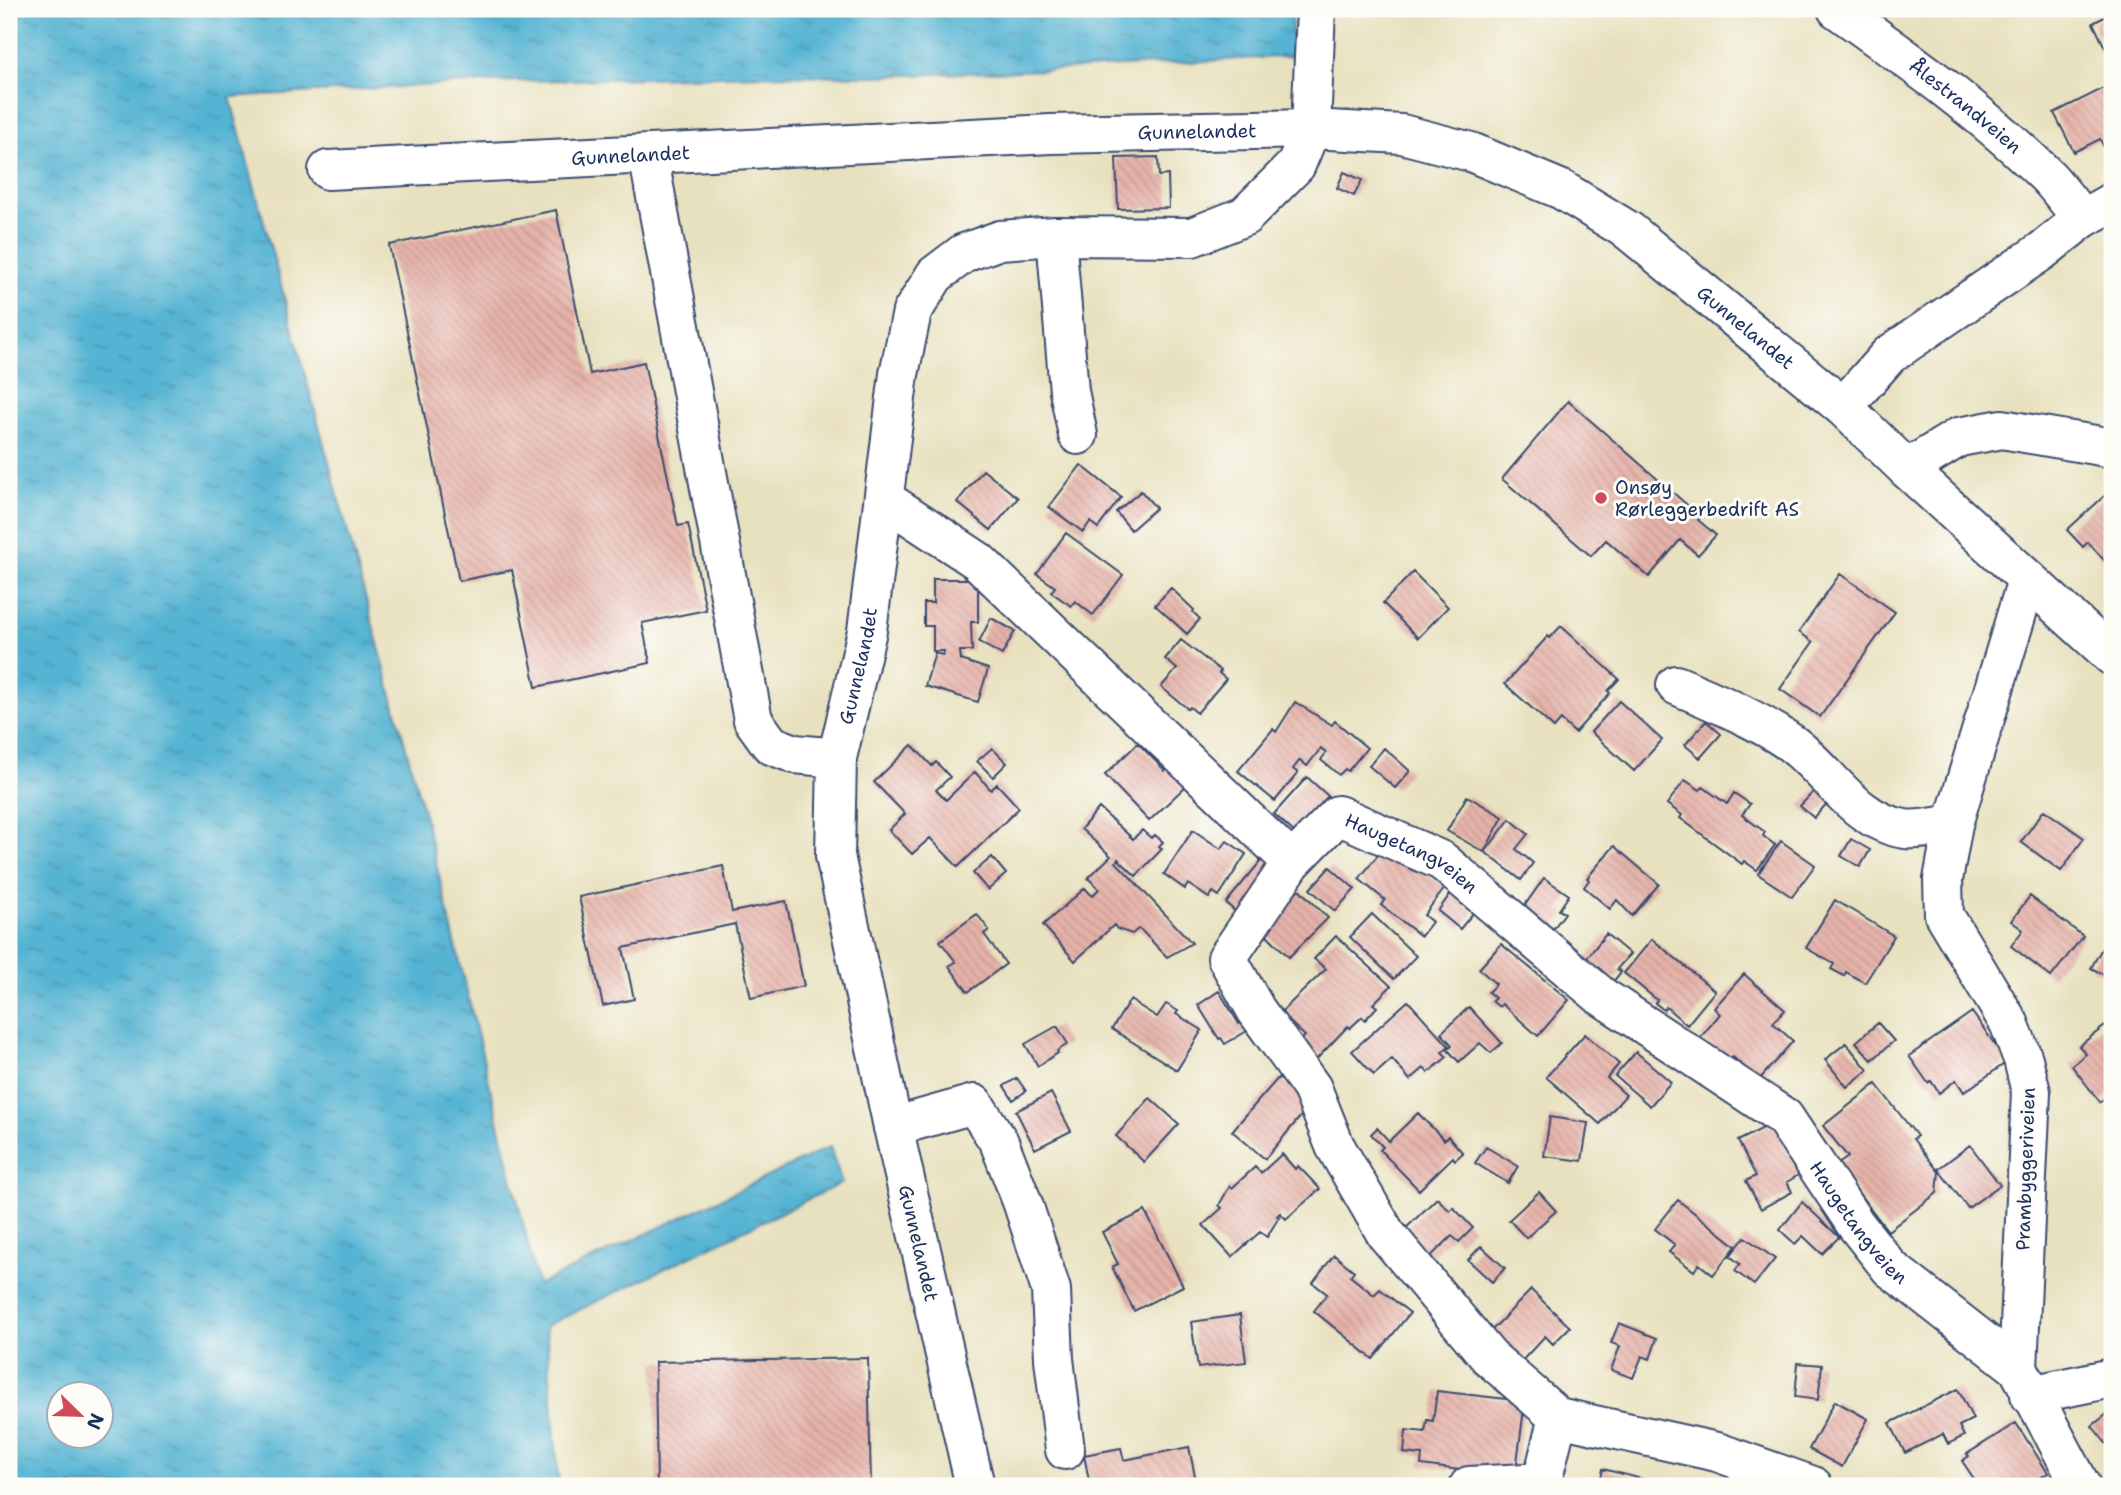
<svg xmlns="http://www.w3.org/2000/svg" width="2121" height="1495" font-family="'Shantell Sans',sans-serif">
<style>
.water{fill:url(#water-ripples);stroke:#387298;stroke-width:2;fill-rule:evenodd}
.building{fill:url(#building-back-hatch)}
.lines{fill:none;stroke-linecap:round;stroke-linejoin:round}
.minor-casing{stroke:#3a4a6d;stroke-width:42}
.minor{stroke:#fff;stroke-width:38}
.poi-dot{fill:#d1495b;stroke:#fdfcf7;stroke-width:2.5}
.labels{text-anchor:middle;stroke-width:6;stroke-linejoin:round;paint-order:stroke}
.street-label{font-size:19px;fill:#1b2f5e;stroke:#fdfcf7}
.poi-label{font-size:19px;fill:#1b2f5e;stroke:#fdfcf7;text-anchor:start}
</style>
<defs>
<pattern id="water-ripples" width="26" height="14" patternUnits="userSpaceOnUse" patternTransform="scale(1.75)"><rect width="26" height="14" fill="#55b4d3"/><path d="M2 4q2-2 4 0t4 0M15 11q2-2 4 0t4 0" fill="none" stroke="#4693ae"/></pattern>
<pattern id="building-back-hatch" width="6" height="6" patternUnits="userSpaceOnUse" patternTransform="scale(1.75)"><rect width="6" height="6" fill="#e5b2a9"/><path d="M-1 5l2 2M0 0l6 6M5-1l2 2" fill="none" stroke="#c49994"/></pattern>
</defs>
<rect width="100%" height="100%" fill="#fdfcf7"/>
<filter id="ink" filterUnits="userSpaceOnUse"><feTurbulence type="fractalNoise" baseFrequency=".0143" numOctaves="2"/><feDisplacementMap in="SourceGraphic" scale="14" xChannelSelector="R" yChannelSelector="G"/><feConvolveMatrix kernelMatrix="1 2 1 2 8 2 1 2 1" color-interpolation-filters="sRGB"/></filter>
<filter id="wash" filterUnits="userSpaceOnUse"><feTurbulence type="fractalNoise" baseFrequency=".00686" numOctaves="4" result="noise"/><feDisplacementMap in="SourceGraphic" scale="28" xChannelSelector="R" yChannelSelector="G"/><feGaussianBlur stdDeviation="1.57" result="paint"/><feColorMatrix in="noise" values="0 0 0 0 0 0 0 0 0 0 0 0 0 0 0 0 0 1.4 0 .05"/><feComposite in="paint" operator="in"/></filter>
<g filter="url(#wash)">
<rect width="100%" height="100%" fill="#e8e1bf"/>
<path class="water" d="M9,9H1291L1293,56L1053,70L873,76L762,75L486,82L230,97L424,814L538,1285L830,1147L842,1183L546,1326L559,1486H9ZM60,1394H102V1436H60Z"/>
<g id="blocks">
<path class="building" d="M2112,13V62L2093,23Z
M2112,84V165L2100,139L2074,152L2054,113Z
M1158,157L1159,176L1168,175L1169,208L1118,209L1116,158Z
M1344,172L1362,180L1354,196L1337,188Z
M556,210L590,374L644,362L678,526L688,524L706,610L642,623L650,663L536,687L512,570L459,581L389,245Z
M1568,401L1701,517L1698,520L1716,535L1698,555L1680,540L1649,577L1606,540L1591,556L1502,479Z
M1081,465L1121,497L1098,528L1090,522L1083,532L1049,507Z
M983,470L1018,498L991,530L957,502Z
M2112,489V569L2088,542L2083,547L2067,530Z
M1141,491L1156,508L1131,530L1116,512Z
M1066,533L1123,575L1093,615L1075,601L1071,606L1051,592L1055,587L1037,574Z
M1413,572L1448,607L1418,638L1383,603Z
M1840,574L1895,612L1820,717L1780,689L1813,642L1799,632Z
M933,579H978V622H971L972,651H960L961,660L988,669L978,702L925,686L935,653L943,655L944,651H933V626H924V603H933Z
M1171,588L1194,610L1193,612L1200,619L1187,634L1155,605Z
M991,618L1015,631L1002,655L979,642Z
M1561,626L1619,679L1608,691L1610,693L1575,733L1561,720L1554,728L1505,684L1548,636L1550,638Z
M1181,640L1221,671L1219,673L1226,679L1197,713L1190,707L1188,709L1161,687L1177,669L1165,659Z
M1619,701L1662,740L1634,771L1591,732Z
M1295,702L1332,725L1335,721L1367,748L1348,771L1345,769L1339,775L1321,760L1326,753L1321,748L1307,766L1300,760L1293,769L1298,773L1275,801L1238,771L1273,729L1276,732Z
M1706,721L1721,734L1700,758L1685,745Z
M1138,743L1165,771L1170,767L1187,785L1149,821L1105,775Z
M912,745L932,766L936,762L950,777L936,790L946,800L975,772L991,790L997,784L1019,808L958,867L930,838L912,854L889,830L905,814L874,782Z
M992,748L1007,763L993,777L977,761Z
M1384,748L1410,771L1395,788L1369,766Z
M1307,777L1328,796L1295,833L1274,814Z
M1685,780L1700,790L1703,787L1727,804L1734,793L1750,804L1742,815L1765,832L1763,836L1775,845L1757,870L1744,861L1742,864L1680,818L1682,815L1667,804Z
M1816,789L1829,801L1814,818L1800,806Z
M1467,796L1503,817L1484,852L1447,831Z
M1099,808L1133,839L1142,830L1151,838L1155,835L1163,842L1159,846L1162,849L1136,876L1118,859L1116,862L1192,943L1167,957L1141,930L1138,929L1132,934L1117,929L1114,925L1075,961L1043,925L1085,888L1092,896L1099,889L1088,878L1111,856L1081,829Z
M2044,810L2084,838L2061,871L2021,842Z
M1510,819L1528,834L1516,849L1533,863L1521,880L1485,852Z
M1193,830L1221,849L1227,841L1246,854L1219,896L1213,892L1209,898L1188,884L1185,889L1164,874Z
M1851,839L1870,850L1860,867L1841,856Z
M1781,841L1815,865L1792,897L1758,874Z
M1385,846L1414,864L1445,888L1424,915L1432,922L1421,936L1381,905L1385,900L1359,879Z
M1614,846L1659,884L1632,916L1617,900L1610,909L1584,887L1589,880L1587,878Z
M1265,856L1276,872L1240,916L1226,903Z
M992,857L1006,874L988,890L973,873Z
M723,866L732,912L786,901L804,986L751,998L735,924L623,948L634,999L603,1006L579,897Z
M1330,867L1355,889L1335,911L1310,889Z
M1544,878L1569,895L1559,910L1565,913L1553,929L1523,908Z
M1299,889L1328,918L1289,957L1260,928Z
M1451,893L1474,912L1460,929L1438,911Z
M2030,896L2083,936L2051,977L2011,946L2023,930L2011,921Z
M1835,900L1894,936L1865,983L1846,972L1844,976L1831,969L1834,964L1806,948Z
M977,914L989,930L984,934L1006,964L968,992L949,966L956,962L940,941Z
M1372,914L1416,956L1394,979L1350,937Z
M2112,930V979L2091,968Z
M1606,934L1630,954L1617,969L1621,972L1608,988L1581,965Z
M1336,936L1391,986L1373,1004L1377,1007L1365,1020L1362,1017L1350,1028L1348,1026L1312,1064L1295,1047L1305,1036L1280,1013L1326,969L1314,959Z
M1652,939L1715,991L1687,1025L1666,1007L1664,1010L1655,1003L1657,1000L1624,973Z
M1501,944L1569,1000L1538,1036L1502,1004L1499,1007L1492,1001L1495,998L1488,992L1496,984L1479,969Z
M1744,974L1785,1010L1773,1023L1793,1041L1759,1080L1733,1057L1727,1062L1700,1038L1720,1014L1714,1008Z
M1219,991L1239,1024L1241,1022L1247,1031L1225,1044L1221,1038L1219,1039L1198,1005Z
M1130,1000L1157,1017L1166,1004L1178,1011L1176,1014L1202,1030L1177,1070L1112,1029Z
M1408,1001L1449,1046L1442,1052L1447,1057L1428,1073L1424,1068L1410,1080L1392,1059L1374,1075L1352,1051Z
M1469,1007L1502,1043L1491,1053L1480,1043L1459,1062L1447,1049L1452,1045L1441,1033Z
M1972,1012L2007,1062L1964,1092L1956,1080L1939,1093L1931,1081L1928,1083L1909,1056Z
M1878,1023L1894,1041L1872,1060L1856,1042Z
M1057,1026L1068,1044L1057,1051L1058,1053L1038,1066L1025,1044Z
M2105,1026L2112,1035V1092L2100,1102L2072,1066L2086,1054L2079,1046Z
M1585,1034L1619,1064L1607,1078L1626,1095L1600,1124L1546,1077Z
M1846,1043L1868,1070L1847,1087L1825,1060Z
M1636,1052L1671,1082L1650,1106L1615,1076Z
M1279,1077L1311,1104L1265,1159L1232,1131Z
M1017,1078L1026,1091L1013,1100L1004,1086Z
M1876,1084L1917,1136L1913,1139L1939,1172L1937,1193L1888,1231L1837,1165L1848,1157L1823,1126Z
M1051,1093L1071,1131L1035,1149L1016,1111Z
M1150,1098L1179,1124L1144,1162L1116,1136Z
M1418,1113L1444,1140L1448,1136L1463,1153L1455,1160L1453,1157L1419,1190L1380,1150L1383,1147L1371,1134L1377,1128L1389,1141Z
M1550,1117L1588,1123L1582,1161L1544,1156Z
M1773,1123L1800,1174L1787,1182L1792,1192L1761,1209L1746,1181L1756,1176L1738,1141Z
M1970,1145L2000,1185L1968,1208L1938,1169Z
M1486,1147L1518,1166L1508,1183L1475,1163Z
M1282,1154L1295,1169L1298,1166L1320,1189L1286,1219L1280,1213L1277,1216L1279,1217L1267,1237L1260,1232L1232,1257L1203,1225L1222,1208L1219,1205L1230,1186L1232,1188L1255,1167L1261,1173Z
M1539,1192L1556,1211L1526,1238L1509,1220Z
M1437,1198L1450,1211L1453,1207L1473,1228L1459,1242L1452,1236L1427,1260L1401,1233Z
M1678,1200L1736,1246L1713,1275L1699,1264L1694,1271L1669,1252L1675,1245L1655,1229Z
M1802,1202L1839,1237L1822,1254L1803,1236L1795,1244L1780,1230Z
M1145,1211L1183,1286L1134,1311L1112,1267L1118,1264L1102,1232Z
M1745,1237L1775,1259L1754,1285L1735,1271L1740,1264L1730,1256Z
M1481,1246L1505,1268L1492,1282L1468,1260Z
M1334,1255L1354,1271L1350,1276L1374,1295L1380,1289L1410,1313L1373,1359L1314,1311L1327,1294L1313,1283Z
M1531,1290L1570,1327L1553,1344L1545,1336L1519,1364L1488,1334Z
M1240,1315L1246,1362L1198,1368L1191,1322Z
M1619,1323L1657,1338L1650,1359L1642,1356L1633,1378L1611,1370L1620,1346L1611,1343Z
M868,1358L871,1486H657L655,1362Z
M1798,1363L1822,1365L1818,1400L1795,1397Z
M1958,1389L1973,1419L1959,1426L1964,1436L1948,1444L1943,1434L1905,1453L1890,1423Z
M1437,1391L1515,1400L1524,1409L1516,1470L1505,1476L1421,1465L1422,1455L1404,1453L1406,1430L1425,1432L1427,1420L1433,1421Z
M1835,1401L1868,1419L1842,1467L1809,1449Z
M2112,1410V1451L2092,1426Z
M2016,1423L2048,1473L2033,1482L2036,1486H1979L1962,1461L1969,1456L1967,1454Z
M1189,1447L1197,1486H1129L1128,1482L1111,1486H1090L1084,1455L1121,1448L1124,1460Z
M1603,1469L1658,1483V1486H1599Z"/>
</g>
</g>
<g filter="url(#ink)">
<use href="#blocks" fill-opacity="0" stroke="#3a4a6d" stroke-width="2"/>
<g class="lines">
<g class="minor-casing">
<g id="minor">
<path id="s1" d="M1837,9C1910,61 1984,114 2048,177C2060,190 2071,205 2082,219"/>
<path d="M648,154L753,720L771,745L795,754L837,758"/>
<path id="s2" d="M328,170L1051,134L1311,129L1402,134L1471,152L1562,190L1629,231L1843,407L1907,469L2112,656"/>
<path d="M1056,236L1069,391L1078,435"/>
<path d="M1843,407L1889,355L2042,251L2082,219L2112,202"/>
<path d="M1907,469L1959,437L2002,429L2112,448"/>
<path d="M884,499L978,561L1292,862"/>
<path d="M1676,685C1715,702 1755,718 1791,743C1829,771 1855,822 1905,829C1920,831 1938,826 1953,824"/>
<path d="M893,1127L974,1104L999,1142L1023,1204L1051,1290L1054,1359L1065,1450"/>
<path d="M2018,1368L2031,1092L2023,1059L2009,1023L1944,915L1943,880L1953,824L2027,580"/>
<path d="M2030,1395L2112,1378"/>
<path id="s3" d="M975,1486L893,1127L835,856L837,758L867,631L899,374L912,312L935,275L964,253L1000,240L1056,236L1192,237L1245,216L1296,165L1311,129L1316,9"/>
<path d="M1469,1486L1544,1482"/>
<path d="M1541,1486L1558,1417"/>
<path id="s4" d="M1813,1486L1717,1452L1558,1417L1489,1357L1386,1234L1335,1146L1312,1088L1256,1010L1227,958L1292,862L1338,815L1442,861L1601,996L1784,1117L1856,1225L1890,1268L2018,1368L2081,1486"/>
</g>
</g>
<use href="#minor" class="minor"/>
</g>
</g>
<circle class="poi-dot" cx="1601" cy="498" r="7"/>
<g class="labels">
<g class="street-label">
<text dy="7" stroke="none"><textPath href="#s1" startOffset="161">Ålestrandveien</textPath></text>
<text dy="7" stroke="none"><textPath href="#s2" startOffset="870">Gunnelandet</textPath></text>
<text dy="7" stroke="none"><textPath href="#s2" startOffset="303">Gunnelandet</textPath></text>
<text dy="7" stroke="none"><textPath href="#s2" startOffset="1475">Gunnelandet</textPath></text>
<text dy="7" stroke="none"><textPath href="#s3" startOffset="838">Gunnelandet</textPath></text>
<text dy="7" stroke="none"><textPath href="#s4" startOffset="1101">Haugetangveien</textPath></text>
<text transform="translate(2025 1169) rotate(-88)" y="7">Prambyggeriveien</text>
<text dy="7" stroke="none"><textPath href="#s4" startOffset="1689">Haugetangveien</textPath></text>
<text transform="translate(919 1243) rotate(77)" y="7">Gunnelandet</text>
</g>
<g class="poi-label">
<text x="1615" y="494">Onsøy<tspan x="1615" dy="22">Rørleggerbedrift AS</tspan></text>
</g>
</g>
<rect width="2121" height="1495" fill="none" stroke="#fdfcf7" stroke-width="35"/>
<g transform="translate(80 1415) rotate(113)"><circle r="33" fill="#fdfcf7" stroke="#a3aaba" stroke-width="2"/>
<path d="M0-5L12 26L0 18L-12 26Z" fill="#d1495b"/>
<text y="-10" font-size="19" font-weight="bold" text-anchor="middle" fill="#1b2f5e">N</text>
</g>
</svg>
